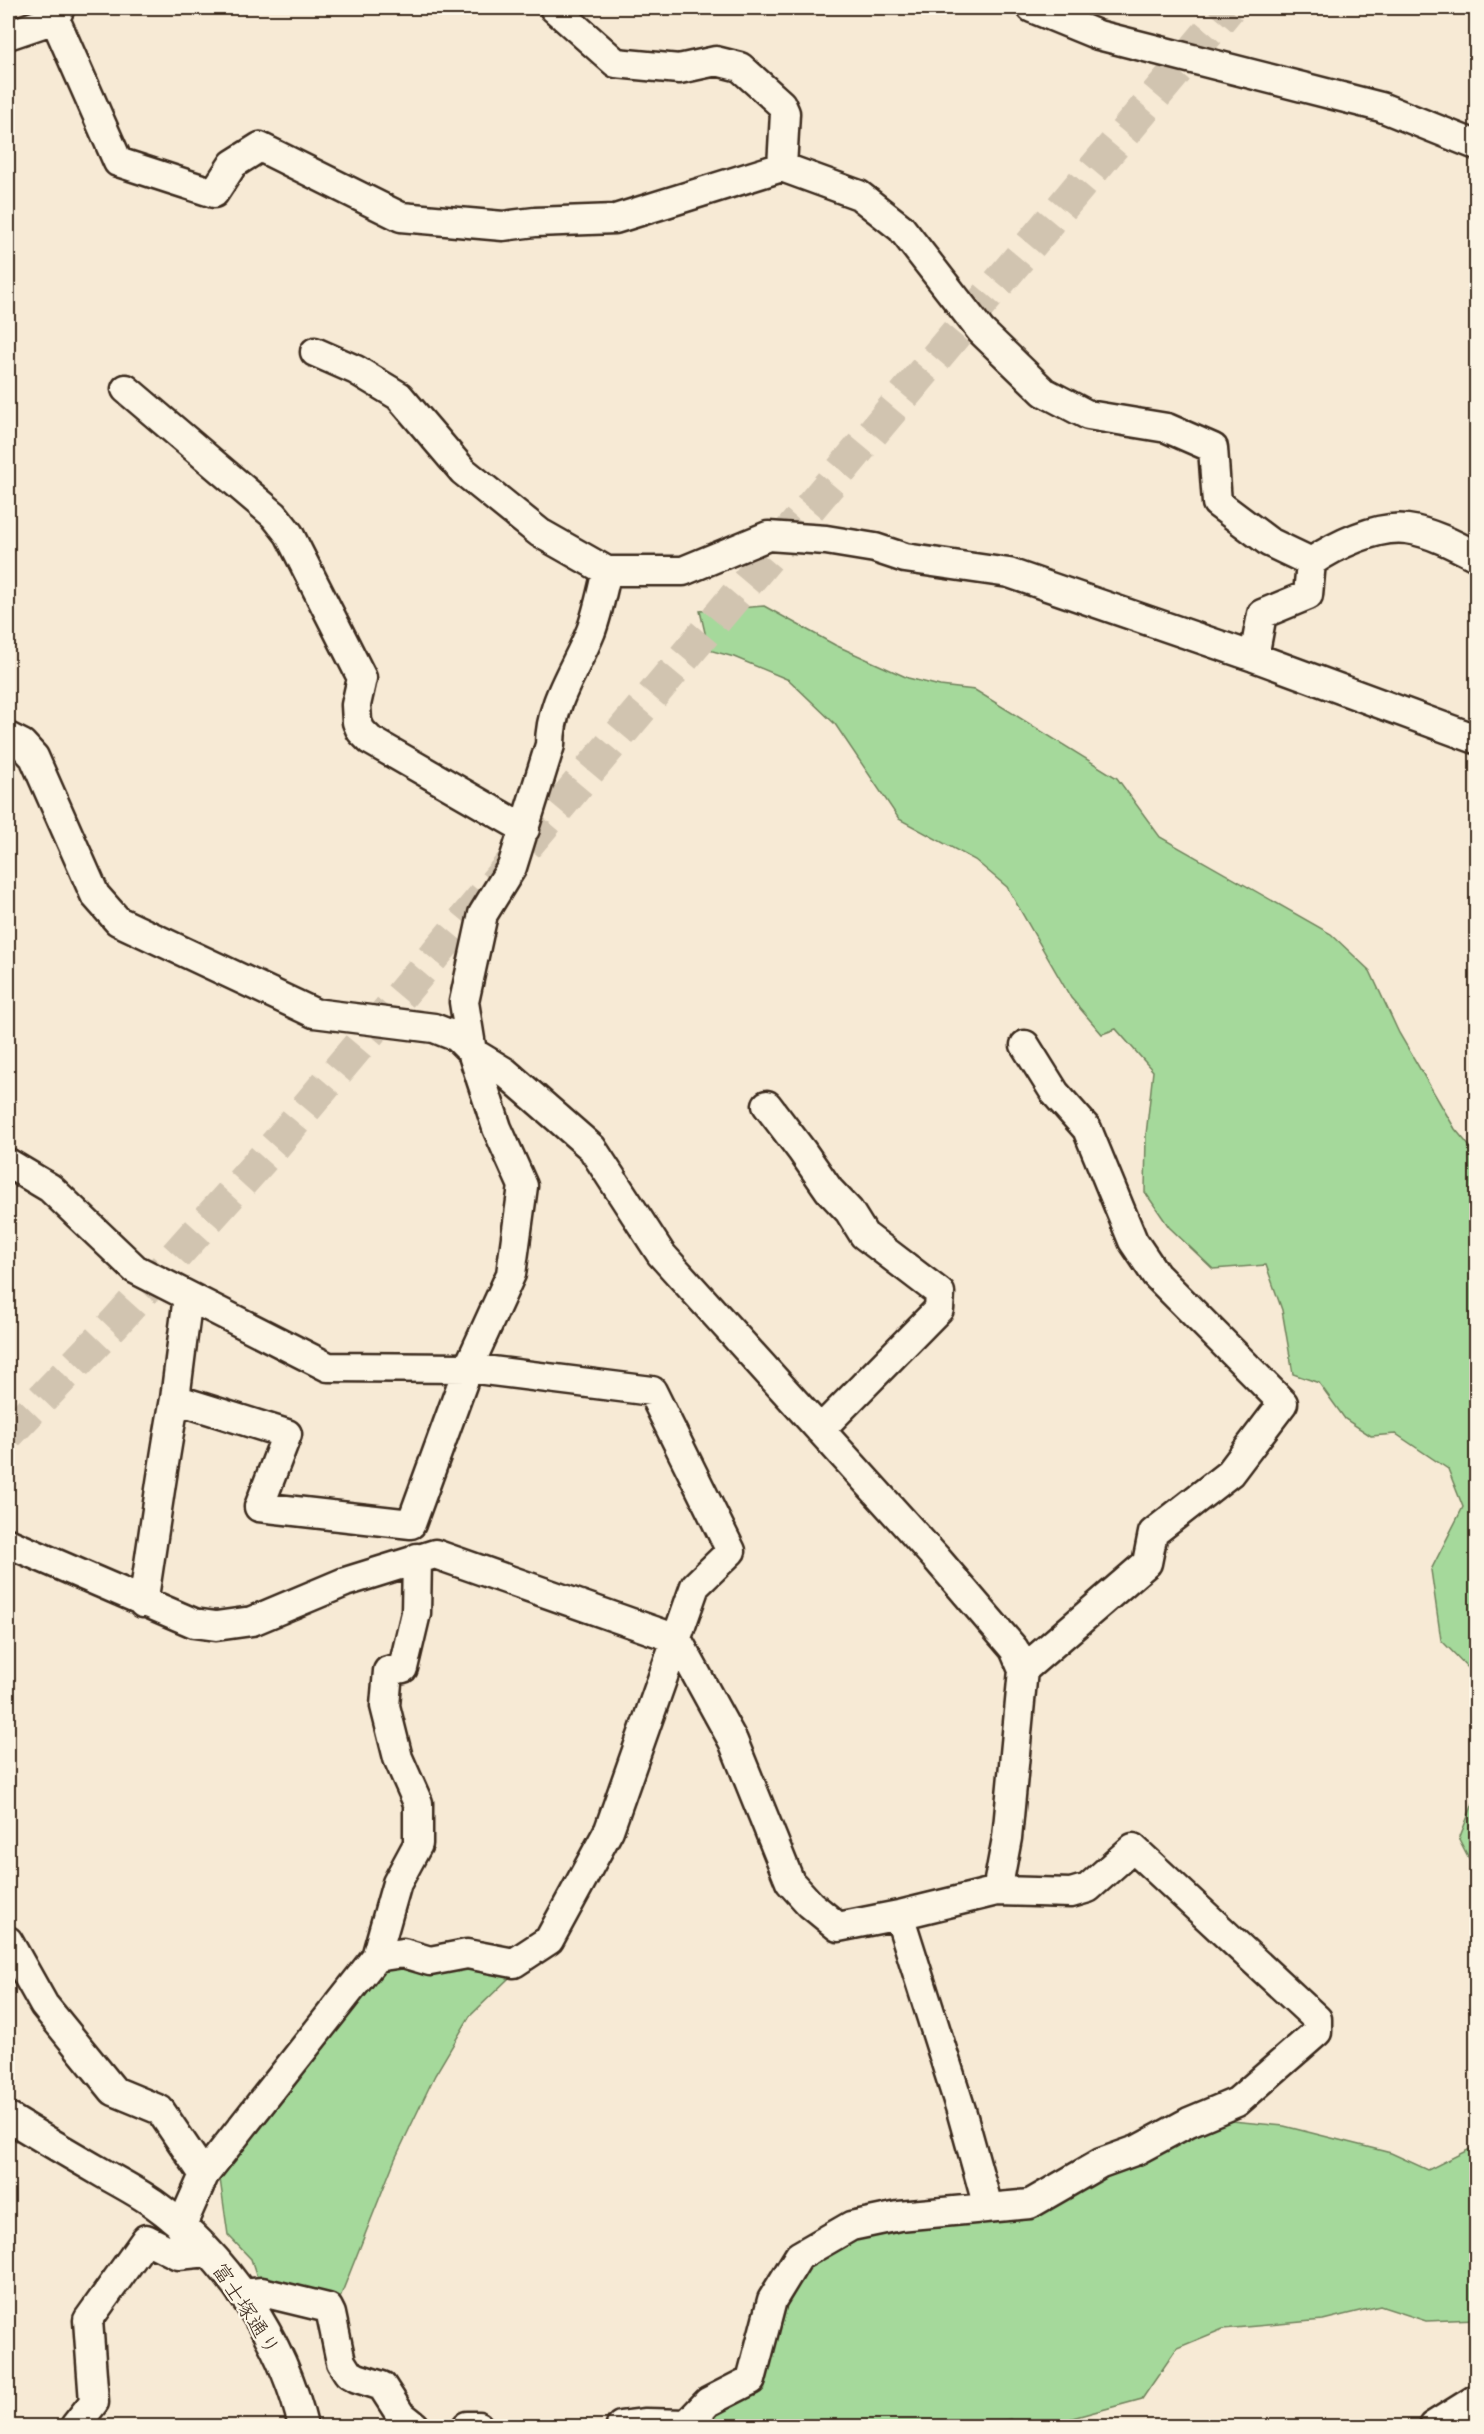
<svg xmlns="http://www.w3.org/2000/svg" width="1484" height="2434" font-family="Itim,'Klee One',sans-serif">
<style>
.green{fill:#a5d99b;stroke:#70825c;stroke-width:1.5}
.lines{fill:none;stroke-linecap:round;stroke-linejoin:round}
.highway-tunnel{stroke:#d1c4b0;stroke-width:33;stroke-dasharray:33 16;stroke-linecap:butt}
.minor-casing{stroke:#3b2a1e;stroke-width:33}
.minor{stroke:#fcf5e5;stroke-width:28}
.labels{text-anchor:middle;stroke-width:4.5;stroke-linejoin:round;paint-order:stroke}
.street-label{font-size:21px;fill:#3b2a1e;stroke:#fcf5e5}
</style>
<rect width="100%" height="100%" fill="#f7ead5"/>
<filter id="ink" filterUnits="userSpaceOnUse"><feTurbulence type="fractalNoise" baseFrequency=".0167" numOctaves="2"/><feDisplacementMap in="SourceGraphic" scale="12" xChannelSelector="R" yChannelSelector="G"/><feConvolveMatrix kernelMatrix="1 2 1 2 8 2 1 2 1" color-interpolation-filters="sRGB"/></filter>
<g filter="url(#ink)">
<path class="green" d="M764,606L835,645L908,678L940,686L975,690L1117,778L1160,837L1331,934L1370,971L1399,1033L1455,1129L1476,1154V1676L1441,1640L1431,1570L1463,1507L1448,1469L1396,1434L1371,1436L1345,1419L1319,1383L1293,1374L1282,1310L1266,1265L1213,1269L1169,1227L1145,1192L1146,1135L1153,1071L1116,1029L1102,1034L1071,998L1007,887L975,860L899,819L835,724L789,680L734,657L709,650L700,611Z
M1476,1796V1872L1459,1839Z
M480,1961L507,1971L509,1978L470,2016L435,2075L395,2159L339,2300L265,2285L257,2277L251,2259L228,2235L220,2179L375,1968Z
M1211,2119L1284,2126L1391,2153L1428,2170L1476,2146V2319L1426,2321L1380,2306L1323,2320L1223,2329L1177,2348L1142,2399L1043,2426H1024L1010,2419L972,2426H706L718,2413L765,2375L780,2298L807,2257L854,2231L975,2214Z"/>
<g class="lines">
<path class="highway-tunnel" d="M8,1434L114,1324L276,1144L1229,8"/>
<g class="minor-casing">
<path id="minor" d="M554,8L616,63L679,69L716,61L740,67L781,104L785,113L782,167L859,195L901,228L981,331L1044,392L1088,415L1167,428L1213,448L1217,503L1269,542L1311,562
M1032,8L1098,35L1381,107L1476,145
M55,19L118,162L214,193L233,164L260,147L401,217L503,226L535,222L615,219L782,167
M8,35L55,19L60,8
M315,352L356,370L399,396L463,471L540,533L607,571
M126,389L274,515L289,534L362,678L356,705L357,722L361,731L370,740L525,829
M1311,562C1335,546 1376,525 1407,529C1430,532 1455,545 1476,556
M1254,657L1262,614L1308,595L1311,562
M8,737L22,744L34,757L95,895L118,921L314,1013L434,1028L457,1037L472,1052L505,1072L592,1148L661,1254L937,1559L1014,1649L1023,1670L1007,1838L997,1891
M767,1105L802,1151L829,1190L849,1211L864,1235L940,1293L939,1309L820,1430
M8,1163L50,1188L135,1269L328,1367L468,1368L511,1274L523,1186L497,1128L472,1052L464,1002L483,914L512,867L550,745C550,702 576,669 591,631C598,612 602,591 607,571H683L768,536L826,540L875,548L905,558L1009,573L1254,657L1476,739
M175,1399L188,1296
M8,1543L194,1623L216,1626L252,1621L345,1582L435,1554L677,1639L733,1741L790,1882L810,1904L838,1927L899,1915L997,1891L1071,1893L1088,1888L1133,1848L1317,2019V2032L1237,2102L1189,2122L1137,2150L1101,2163L1030,2204L899,2216L851,2226L799,2256L772,2300L751,2380L708,2402L687,2424L646,2423L621,2426
M143,1603C154,1535 162,1467 175,1399L287,1434L259,1507L411,1524L468,1368L652,1391L731,1551L695,1586L609,1830L549,1940L514,1963L467,1954L430,1961L403,1953L376,1957
M1023,1670L1147,1563L1153,1533L1230,1473L1283,1403L1156,1275L1133,1241L1087,1129L1055,1093L1025,1045
M899,1915L961,2110L988,2207
M8,1941L44,2005L114,2091L160,2110L204,2175L181,2227
M8,2117C40,2137 73,2156 106,2175C122,2184 139,2193 153,2203C226,2255 283,2340 303,2426
M204,2175L376,1957L397,1883L418,1844V1803L398,1758L385,1706L388,1671L403,1668L416,1613L417,1558
M242,2294L262,2292L328,2308L331,2314L341,2362L348,2373L357,2378L382,2386L400,2414L415,2426
M75,2426L94,2402L88,2320L146,2239L178,2255L208,2252
M467,2426H478
M1433,2426L1476,2399"/>
</g>
<use href="#minor" class="minor"/>
</g>
</g>
<g class="labels">
<g class="street-label">
<text transform="translate(246 2309) rotate(57)" y="7">富士塚通り</text>
</g>
</g>
<rect width="1484" height="2434" fill="none" stroke="#fcf5e5" stroke-width="30"/>
<rect x="15" y="15" width="1454" height="2404" fill="none" stroke="#3b2a1e" stroke-width="2" filter="url(#ink)"/>
</svg>
